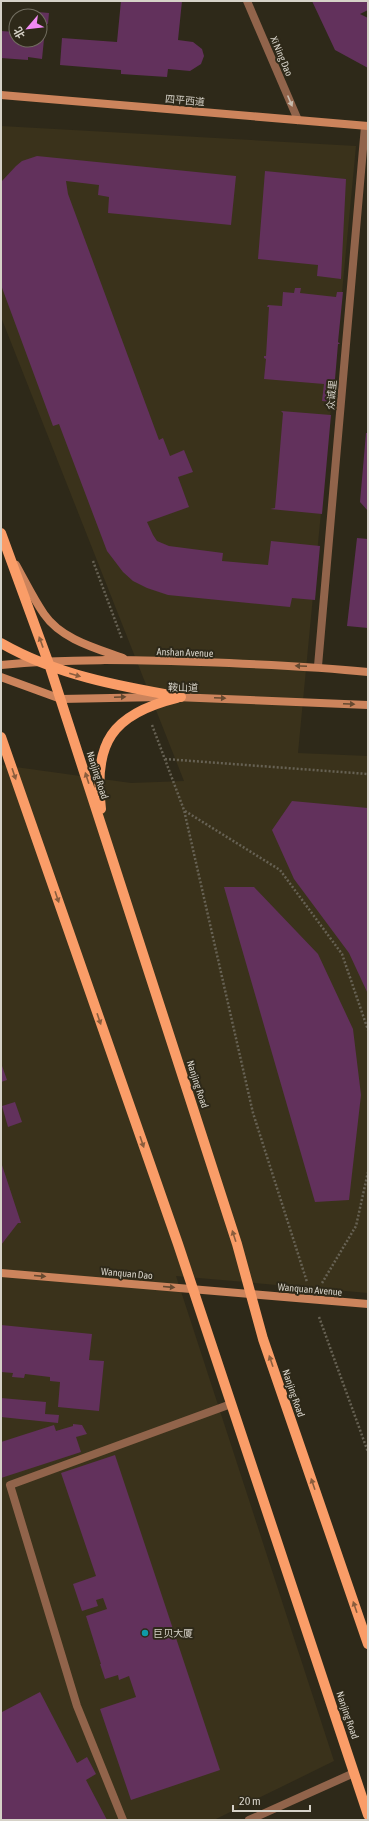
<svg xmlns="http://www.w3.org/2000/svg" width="369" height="1821" font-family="'Asap Condensed','Noto Sans SC',sans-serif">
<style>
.built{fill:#3a321b}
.building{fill:#62315c}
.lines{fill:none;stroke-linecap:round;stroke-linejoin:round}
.path{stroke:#676254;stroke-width:2.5;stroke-dasharray:2 2;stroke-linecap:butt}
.street{stroke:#91644b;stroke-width:8}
.secondary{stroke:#cc845c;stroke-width:8}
.primary{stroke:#fa9d68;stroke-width:10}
.oneway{fill:#c8bcaf}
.oneway2{fill:#8a5d3d}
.oneway3{fill:#654930}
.culture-dot{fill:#0f9aa8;stroke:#2e2919;stroke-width:1.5}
.labels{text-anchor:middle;stroke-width:4;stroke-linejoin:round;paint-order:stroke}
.street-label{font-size:10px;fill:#d6d2c8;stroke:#2e2919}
.poi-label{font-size:10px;fill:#d6d2c8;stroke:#2e2919;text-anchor:start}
</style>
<rect width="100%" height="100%" fill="#2e2919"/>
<path class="built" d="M1,126L356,146L298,753L368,756V1293L176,1276L334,1761L214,1820H1V765L131,783L184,781L1,317Z"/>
<path class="building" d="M121,1H182L178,40L193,42L202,49L204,56L201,64L190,71L168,69L167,77L121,74V70L60,65L62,38L117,42Z
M312,1H368V10L360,14L368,18V68L335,50Z
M26,11L49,13L48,24L40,23V16H26Z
M40,28L45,29L42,59L28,57V60L1,58V31L16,32V40H40Z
M37,156L236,176L231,225L108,213L109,197L98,195L99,185L66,181L68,194L159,440L163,438L170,456L184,450L193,472L178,477L189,507L147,522L153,535L157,541L169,546L223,553L222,561L268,565L271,541L320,546L315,600L292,598L290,607L168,595L147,588L133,581L123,572L107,551L59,424L53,426L1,285L2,181L16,166L22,161Z
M265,171L346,179L341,279L317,276L318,265L258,259Z
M295,288H301L300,293L336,297L337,292H343L338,342L340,344H338L335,379H337L336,381H334L332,402L322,401L324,384L264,379L266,359L264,358V356H266L269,307H267L268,305L282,306L283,292L294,293Z
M281,411L331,415L322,514L270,509L275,508L283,413Z
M366,433H368V511L360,502Z
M357,538L368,539V628L347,626Z
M292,801L368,808V994L349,953L294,879L272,830Z
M224,887H254L318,954L353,1029L361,1095L349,1200L315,1202Z
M1,1063L7,1080L1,1082Z
M15,1102L22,1122L8,1127L2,1106Z
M1,1162L21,1223H18L1,1245Z
M1,1325L92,1334L89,1360L104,1361L99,1411L58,1407L60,1382L50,1381V1377L25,1374L24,1378L12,1377L13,1373L1,1372Z
M1,1398L46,1402L45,1414L59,1415L58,1423L1,1417Z
M73,1424L82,1425L87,1434L76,1437L81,1452L1,1478V1442L54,1425L56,1431L73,1426Z
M115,1455L220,1770L131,1800L100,1709L136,1697L129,1676L119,1680L118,1675L105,1679L100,1664H101L86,1616L107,1609L103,1598L96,1600L98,1606L82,1611L73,1584L96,1576L61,1473Z
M40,1692L77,1763L87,1757L96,1774L86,1780L107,1820H1V1709L2,1712Z"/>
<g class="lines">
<path class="path" d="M93,561L122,639
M152,725L184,810L253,1113L307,1282
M165,759L368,774
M185,811L280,870L342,954L368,1030
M322,1283L356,1226L368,1172
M319,1317L368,1452"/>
<path class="street" d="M247,1L298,120
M318,666L365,126
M123,1820L77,1706L10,1485L231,1404
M249,1820L354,1773"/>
<path class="secondary" d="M1,95L368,126
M16,565C25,581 33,598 44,614C61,639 95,648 123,658
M1,665C68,658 134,660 201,662C257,664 312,666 368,672
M1,677L61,699L161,697
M175,697L368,705
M1,1273L368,1304"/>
<path class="primary" d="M1,533L50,667L237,1244L263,1339L368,1644
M1,643C57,675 118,686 181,697
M1,737L178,1244L368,1815
M101,809C93,743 112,714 177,698"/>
</g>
<defs><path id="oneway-solid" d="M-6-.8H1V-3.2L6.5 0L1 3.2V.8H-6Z"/></defs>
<use class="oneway" href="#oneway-solid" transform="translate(290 101) rotate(67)"/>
<g class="oneway2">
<use href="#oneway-solid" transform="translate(41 642) rotate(-110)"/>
<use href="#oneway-solid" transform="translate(75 675) rotate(16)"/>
<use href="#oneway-solid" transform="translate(14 774) rotate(71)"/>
<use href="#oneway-solid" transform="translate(87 778) rotate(-108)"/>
<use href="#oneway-solid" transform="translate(57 897) rotate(71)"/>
<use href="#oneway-solid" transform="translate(99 1019) rotate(71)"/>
<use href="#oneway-solid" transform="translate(142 1142) rotate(71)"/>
<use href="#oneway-solid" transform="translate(234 1236) rotate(-108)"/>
<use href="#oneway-solid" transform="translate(271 1361) rotate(-109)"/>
<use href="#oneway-solid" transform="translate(313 1484) rotate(-109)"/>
<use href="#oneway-solid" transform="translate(355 1607) rotate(-109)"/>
</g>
<g class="oneway3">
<use href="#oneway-solid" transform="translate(301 666) rotate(-178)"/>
<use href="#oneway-solid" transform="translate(120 697) rotate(-2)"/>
<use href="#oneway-solid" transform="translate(220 698) rotate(2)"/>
<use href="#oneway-solid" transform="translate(349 704) rotate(3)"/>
<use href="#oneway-solid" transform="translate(40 1276) rotate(5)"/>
<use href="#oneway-solid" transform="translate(169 1287) rotate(5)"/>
</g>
<circle class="culture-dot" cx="145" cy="1633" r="4"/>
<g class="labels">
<g class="street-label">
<text transform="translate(282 56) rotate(67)" y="4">Xi Ning Dao</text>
<text transform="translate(185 100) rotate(5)" y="4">四平西道</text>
<text transform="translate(331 395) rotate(-85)" y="4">众诚里</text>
<text transform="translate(185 652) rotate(2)" y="4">Anshan Avenue</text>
<text transform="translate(183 687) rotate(1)" y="4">鞍山道</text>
<text transform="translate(98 775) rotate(72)" y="4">Nanjing Road</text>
<text transform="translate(198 1084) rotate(72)" y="4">Nanjing Road</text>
<text transform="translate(127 1273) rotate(5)" y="4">Wanquan Dao</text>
<text transform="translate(310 1289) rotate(5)" y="4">Wanquan Avenue</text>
<text transform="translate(294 1393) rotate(71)" y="4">Nanjing Road</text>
<text transform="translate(348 1715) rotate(71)" y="4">Nanjing Road</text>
</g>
<g class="poi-label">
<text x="153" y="1637">巨贝大厦</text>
</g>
</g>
<rect width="369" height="1821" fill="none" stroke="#d6d2c8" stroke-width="4"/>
<g transform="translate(28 28) rotate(242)"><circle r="19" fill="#2e2919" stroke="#716d5f"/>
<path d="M0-3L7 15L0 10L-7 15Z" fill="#f18af4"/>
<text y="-6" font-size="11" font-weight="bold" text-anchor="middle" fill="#d6d2c8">北</text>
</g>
<path d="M233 1805v6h77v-6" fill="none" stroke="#d6d2c8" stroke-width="2"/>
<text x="239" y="1805" font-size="12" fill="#d6d2c8" stroke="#2e2919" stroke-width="3" paint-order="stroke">20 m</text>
</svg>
